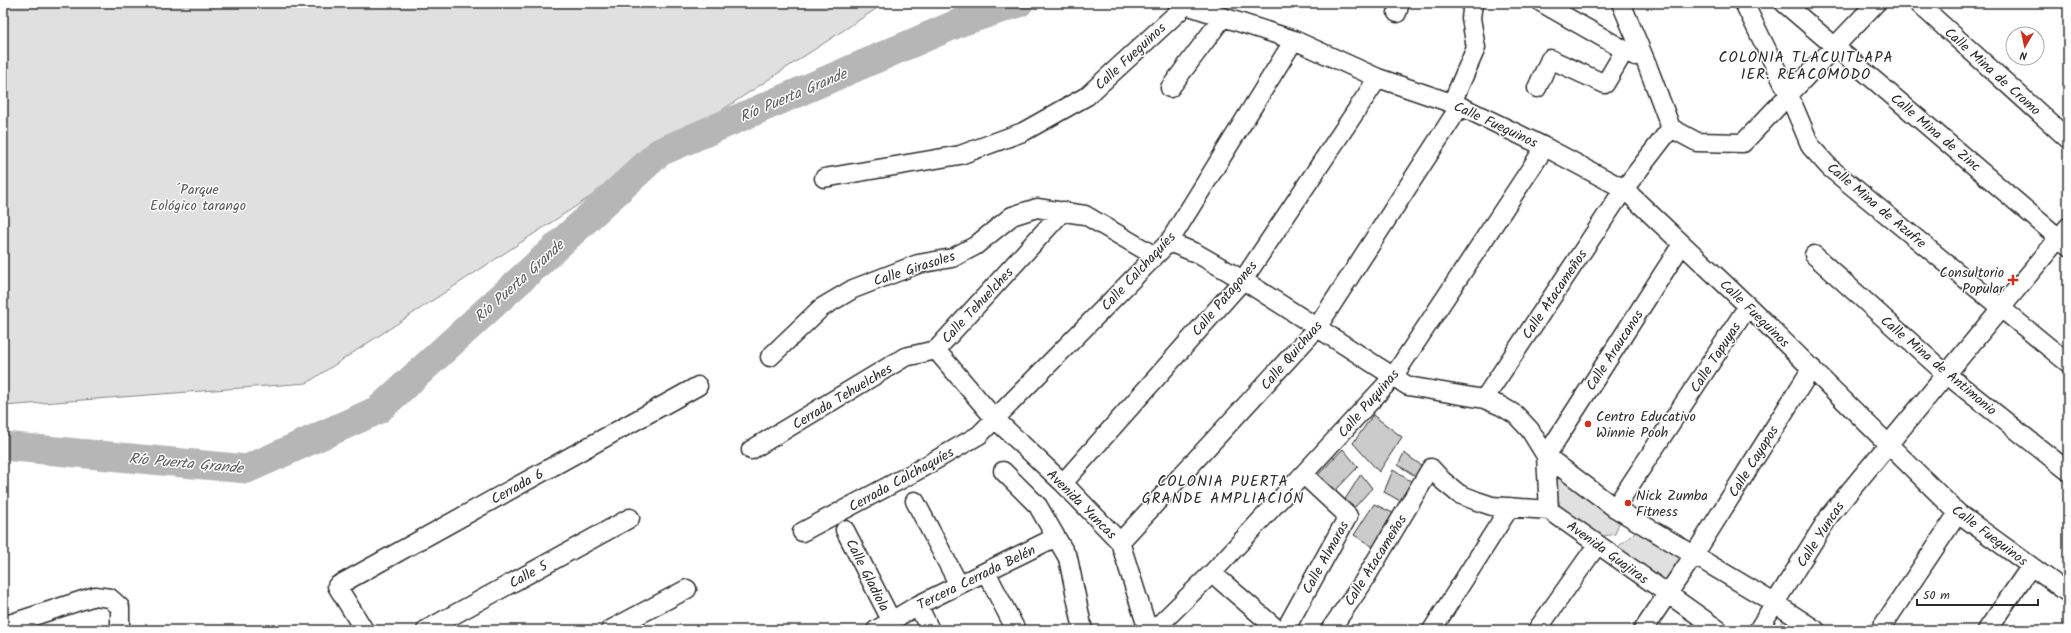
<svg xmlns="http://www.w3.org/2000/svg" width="2071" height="633" font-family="Kalam,sans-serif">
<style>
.green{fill:#e0e0e0;stroke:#868686}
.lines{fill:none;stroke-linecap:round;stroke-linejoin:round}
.river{stroke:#b6b6b6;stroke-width:29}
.building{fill:#cbcbcb;stroke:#2b2b2b}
.street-casing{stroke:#2b2b2b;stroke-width:21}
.street{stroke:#fff;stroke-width:18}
.poi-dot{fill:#c8321e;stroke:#fff;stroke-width:1.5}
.labels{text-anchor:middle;stroke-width:3;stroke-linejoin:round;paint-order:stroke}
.street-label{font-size:14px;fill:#2b2b2b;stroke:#fff}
.park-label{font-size:14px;fill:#585858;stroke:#fff}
.poi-label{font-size:14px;fill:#2b2b2b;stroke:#fff;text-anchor:start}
.neighbourhood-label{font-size:15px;letter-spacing:1px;fill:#2b2b2b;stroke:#fff}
.water-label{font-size:15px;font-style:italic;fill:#5c5c5c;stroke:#fff}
</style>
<rect width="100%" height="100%" fill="#fff"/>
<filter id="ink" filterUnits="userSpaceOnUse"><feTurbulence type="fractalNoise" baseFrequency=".025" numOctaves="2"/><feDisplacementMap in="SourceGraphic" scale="8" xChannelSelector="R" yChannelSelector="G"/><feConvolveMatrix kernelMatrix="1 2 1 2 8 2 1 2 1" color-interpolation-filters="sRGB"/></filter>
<g filter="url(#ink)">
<path class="green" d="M3,3H885L307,383L3,406Z
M1551,463L1621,517L1615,534L1598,537L1561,512Z
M1640,528L1686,557L1666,590L1613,551Z
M1783,620L1798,630H1775Z"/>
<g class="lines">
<path class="river" d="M3,446L247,469L378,410L660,152L961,22L1019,3"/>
</g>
<path class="building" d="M1373,415L1402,437L1379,472L1353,443Z
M1343,449L1358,467L1333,493L1317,476Z
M1404,453L1425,468L1415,476L1398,465Z
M1393,470L1414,483L1402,502L1384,492Z
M1361,474L1372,488L1355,507L1344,501Z
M1374,504L1397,515L1375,548L1354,535Z"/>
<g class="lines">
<g class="street-casing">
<path id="street" d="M1542,3L1635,56
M1621,3L1646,62L1671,128
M1744,3L1789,95L1811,147L1830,168L2068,363
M1784,3L2068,246
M1918,3L2068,139
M1397,13L1400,3
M1170,88L1223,17
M1537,88L1550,59L1605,84L1625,50
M1452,103L1476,48L1471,18L1473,3
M1671,128L1697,142L1743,143L1876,3
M824,178L960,155L1023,132L1087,96L1186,5L1294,40L1378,78L1460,106L1545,147L1624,189L1748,306L1958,513L2068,593
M1169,242L1196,253L1243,280L1408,386L1484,399L1501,406L1516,415L1530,430L1546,456L1549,510
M1682,244L1546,456L1615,508L1776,604L1816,630
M1814,255L1946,374L2068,471
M936,350L995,419L1063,483L1120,542L1148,630
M936,350L1063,211
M770,357L821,308L853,289L918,264L952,258L975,246L1012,216L1037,208L1085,215L1155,256
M1484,399L1624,189L1671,128
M751,450L905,357L936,350
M1003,471L1038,506L1068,558L1083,630
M1063,483L1243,280L1378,78
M915,501L959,585
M1615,508L1748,306
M845,530L891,620
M802,532L913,473L979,435L1169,242L1294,40
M1120,542L1316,329L1460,106
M986,572L1016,630
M1212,573L1278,630
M918,605L930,630
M3,626L95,596L110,598L120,607V630
M364,630L337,586L698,386
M426,630L630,518
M610,630L687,589
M876,630L918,605L1056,537
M1154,630L1212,573L1393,377L1545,147
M1285,630L1348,516L1304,475
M1330,630L1362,584L1431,468L1443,481L1459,494L1477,501L1492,506L1549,510L1719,630
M1432,630L1510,507
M1537,630L1597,545
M1643,630L1694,555L1812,368
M1758,630L1830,515L2068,227
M1880,630L1958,513
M1987,630L2031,566"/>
</g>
<use href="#street" class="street"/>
</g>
</g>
<g class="poi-dot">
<path d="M2011 274h4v4h4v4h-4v4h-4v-4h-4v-4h4z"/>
<circle cx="1588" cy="424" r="4"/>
<circle cx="1628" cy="503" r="4"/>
</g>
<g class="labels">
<g class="street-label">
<text transform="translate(1130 56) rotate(-43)" y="5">Calle Fueguinos</text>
<text transform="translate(1993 71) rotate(42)" y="5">Calle Mina de Cromo</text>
<text transform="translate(1496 124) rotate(25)" y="5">Calle Fueguinos</text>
<text transform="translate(1936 132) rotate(40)" y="5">Calle Mina de Zinc</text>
<text transform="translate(1877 205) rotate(40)" y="5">Calle Mina de Azufre</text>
<text transform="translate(914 268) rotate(-18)" y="5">Calle Girasoles</text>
<text transform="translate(1138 271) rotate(-47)" y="5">Calle Calchaquíes</text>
<text transform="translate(1554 294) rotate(-56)" y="5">Calle Atacameños</text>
<text transform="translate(1224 298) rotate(-50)" y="5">Calle Patagones</text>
<text transform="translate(977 305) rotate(-47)" y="5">Calle Tehuelches</text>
<text transform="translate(1755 313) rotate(44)" y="5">Calle Fueguinos</text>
<text transform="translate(1614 350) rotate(-57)" y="5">Calle Araucanos</text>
<text transform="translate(1291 355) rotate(-49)" y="5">Calle Quichuas</text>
<text transform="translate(1715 357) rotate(-57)" y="5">Calle Tapuyas</text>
<text transform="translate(1939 365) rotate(40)" y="5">Calle Mina de Antimonio</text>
<text transform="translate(842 396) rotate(-31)" y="5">Cerrada Tehuelches</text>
<text transform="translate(1368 403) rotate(-49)" y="5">Calle Puquinas</text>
<text transform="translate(1753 461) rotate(-58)" y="5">Calle Cayapos</text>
<text transform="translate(901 479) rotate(-29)" y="5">Cerrada Calchaquíes</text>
<text transform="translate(517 486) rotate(-29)" y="5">Cerrada 6</text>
<text transform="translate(1082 504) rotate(45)" y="5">Avenida Yuncas</text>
<text transform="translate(1820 534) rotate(-57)" y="5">Calle Yuncas</text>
<text transform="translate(1990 535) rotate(37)" y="5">Calle Fueguinos</text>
<text transform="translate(1608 552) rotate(36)" y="5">Avenida Guajiras</text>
<text transform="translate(1325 557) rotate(-61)" y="5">Calle Almaras</text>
<text transform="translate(1375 560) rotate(-58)" y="5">Calle Atacameños</text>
<text transform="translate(528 574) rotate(-29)" y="5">Calle 5</text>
<text transform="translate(868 575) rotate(63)" y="5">Calle Gladiola</text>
<text transform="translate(976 577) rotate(-26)" y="5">Tercera Cerrada Belén</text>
</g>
<g class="park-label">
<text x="198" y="194">´Parque<tspan x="198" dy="16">Eológico tarango</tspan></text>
</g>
<g class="poi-label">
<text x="2004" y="277" text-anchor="end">Consultorio<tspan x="2004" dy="16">Popular</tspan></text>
<text x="1596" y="421">Centro Educativo<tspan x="1596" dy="16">Winnie Pooh</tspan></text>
<text x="1636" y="500">Nick Zumba<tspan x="1636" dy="16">Fitness</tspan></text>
</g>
<g class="neighbourhood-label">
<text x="1806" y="62">COLONIA TLACUITLAPA<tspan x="1806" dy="17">1ER. REACOMODO</tspan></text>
<text x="1223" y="486">COLONIA PUERTA<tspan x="1223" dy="17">GRANDE AMPLIACIÓN</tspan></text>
</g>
<g class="water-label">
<text transform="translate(793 95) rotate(-23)" y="5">Río Puerta Grande</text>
<text transform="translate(519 281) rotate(-42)" y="5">Río Puerta Grande</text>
<text transform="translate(186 463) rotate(5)" y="5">Río Puerta Grande</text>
</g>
</g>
<rect width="2071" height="633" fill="none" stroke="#fff" stroke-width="16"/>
<rect x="8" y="8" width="2055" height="617" fill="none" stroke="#2b2b2b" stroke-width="1.5" filter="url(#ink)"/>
<g transform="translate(2025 46) rotate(189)"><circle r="19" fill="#ffffff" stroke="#aaaaaa"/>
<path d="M0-3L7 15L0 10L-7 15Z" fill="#c8321e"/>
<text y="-6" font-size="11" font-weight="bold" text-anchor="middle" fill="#2b2b2b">N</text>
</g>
<path d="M1917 599v6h121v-6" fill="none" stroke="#2b2b2b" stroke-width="2"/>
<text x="1923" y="599" font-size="12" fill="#2b2b2b" stroke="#ffffff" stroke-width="3" paint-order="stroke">50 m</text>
</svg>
